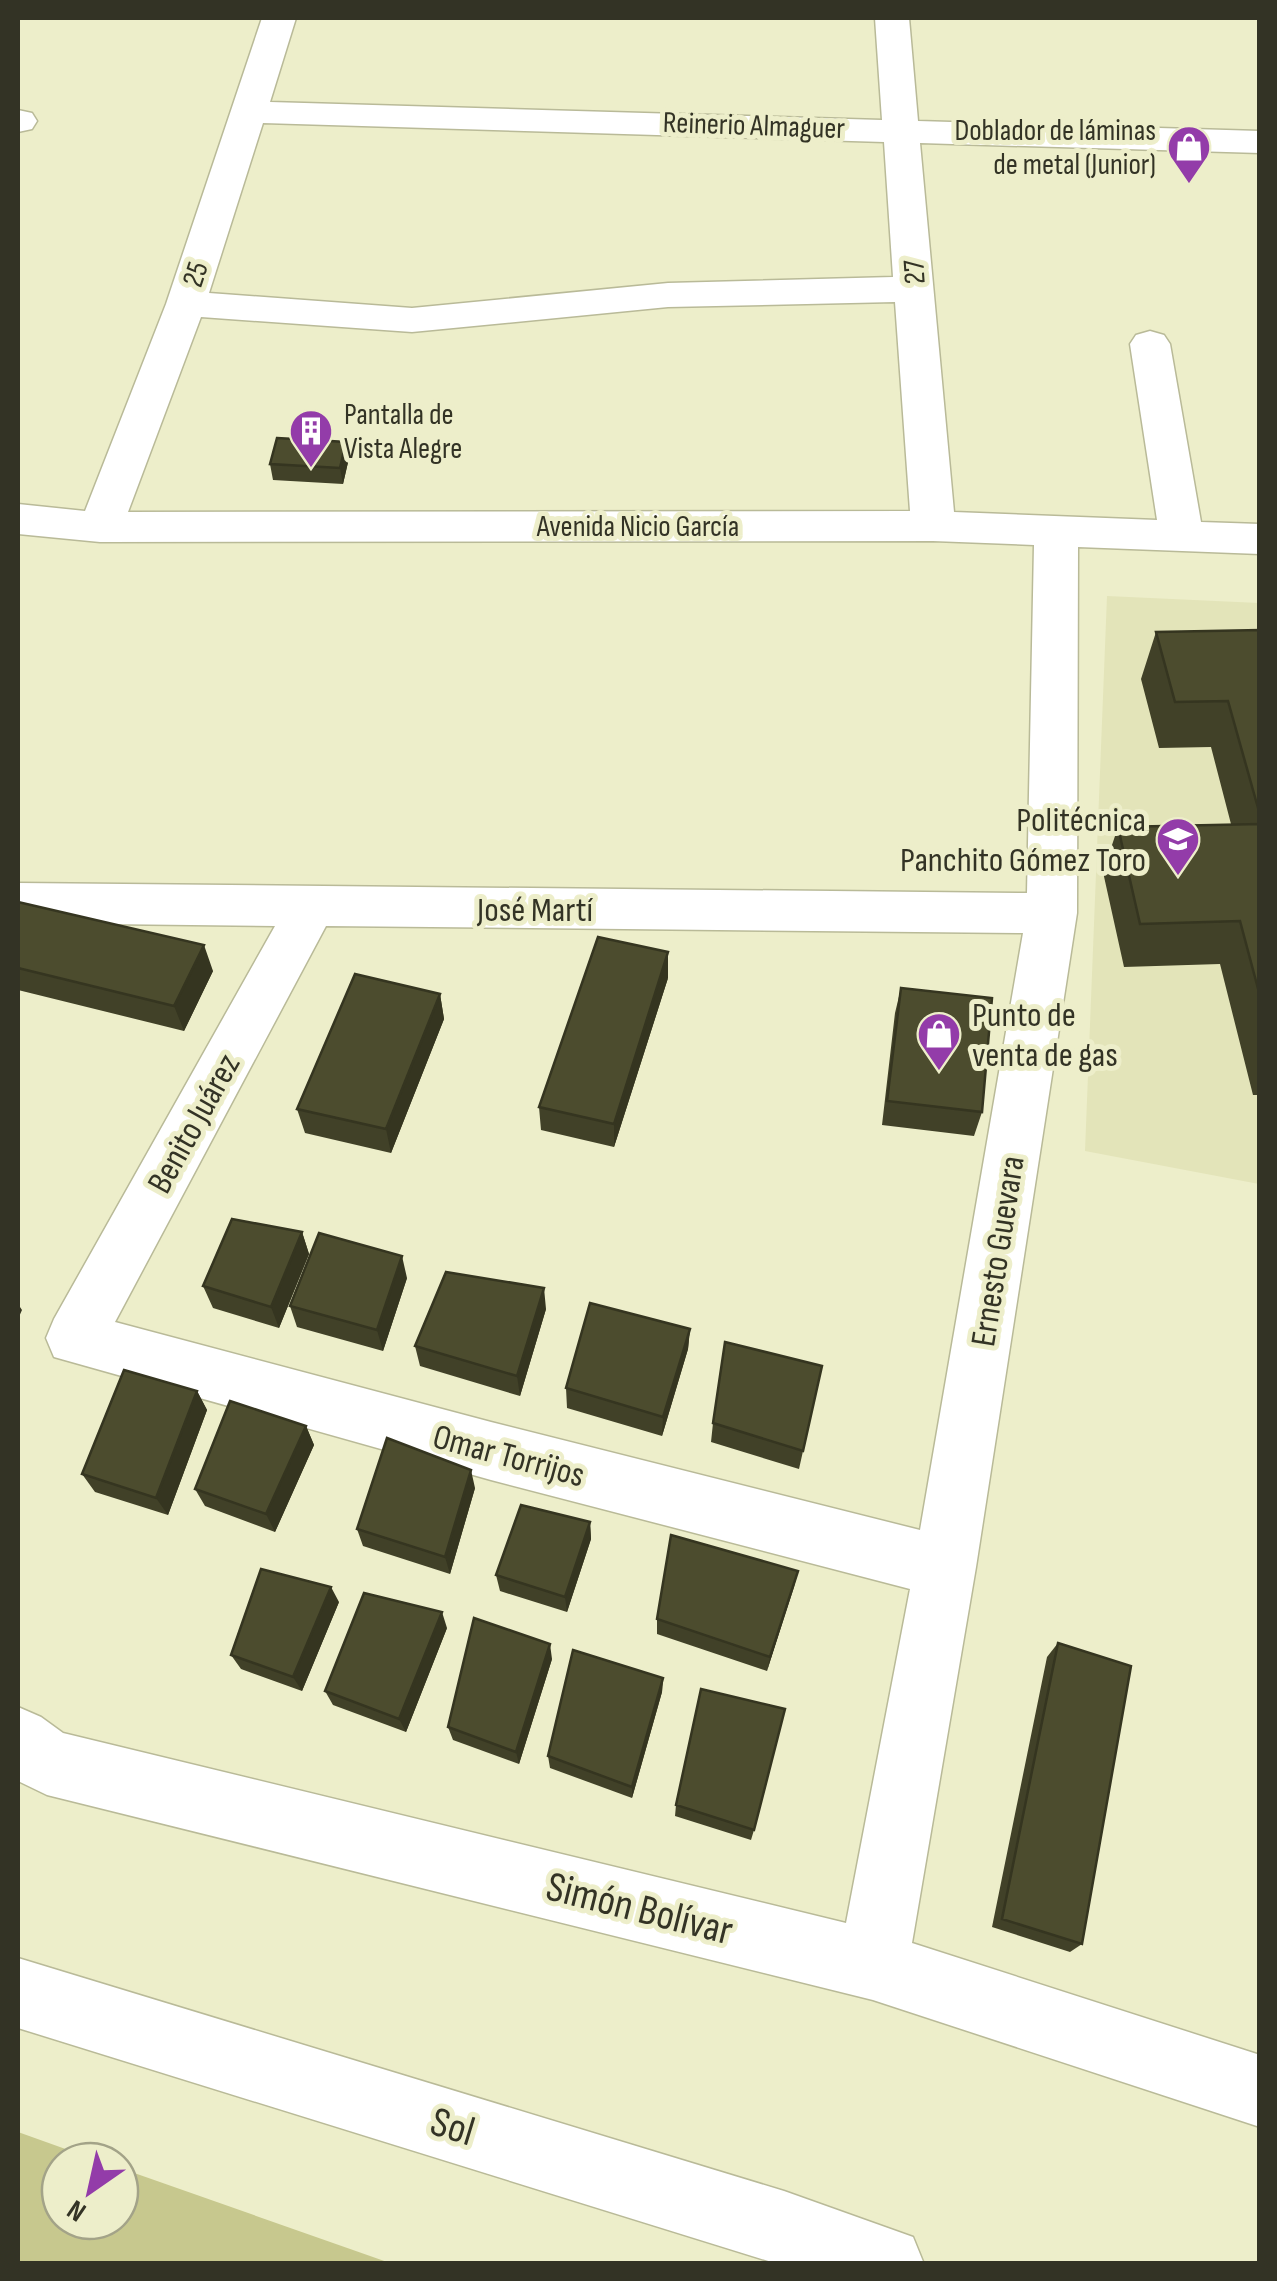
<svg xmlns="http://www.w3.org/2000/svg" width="1277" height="2281" font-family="'Sofia Sans Condensed',sans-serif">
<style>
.built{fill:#e3e4b9}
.green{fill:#c7c88e}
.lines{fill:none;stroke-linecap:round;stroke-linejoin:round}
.minor-casing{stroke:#b9ba98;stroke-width:3}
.minor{fill:#fff;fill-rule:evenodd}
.wall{fill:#414128}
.shaded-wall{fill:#353520}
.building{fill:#4c4c2e;stroke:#353520;stroke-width:2.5}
.labels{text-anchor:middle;stroke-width:10;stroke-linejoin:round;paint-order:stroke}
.far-street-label{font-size:30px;fill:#333325;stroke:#edeeca}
.far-poi-label{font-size:30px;fill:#333325;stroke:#edeeca;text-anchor:end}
.poi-label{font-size:35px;fill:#333325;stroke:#edeeca;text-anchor:end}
.street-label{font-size:35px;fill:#333325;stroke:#edeeca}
.near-street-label{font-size:42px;fill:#333325;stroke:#edeeca}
</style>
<rect width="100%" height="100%" fill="#edeeca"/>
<path class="built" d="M1107,596L1259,603V1184L1085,1151Z"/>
<path class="green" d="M18,2132L99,2161H60V2221H120V2168L390,2263H18Z"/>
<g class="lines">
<g class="minor-casing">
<path id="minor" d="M262,18H296L270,102L882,120L875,18H909L918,121L1260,131V153L920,143L954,512L1157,520L1130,344L1136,335L1150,331L1164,335L1170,344L1201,522L1260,524V554L1078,547L1077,913L976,1567L912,1943L1260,2055V2127L873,2000L47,1795L18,1781V1707L41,1717L63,1733L846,1923L910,1589L491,1480L54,1357L46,1338L54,1319L275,926L18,923V883L1027,893L1034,545L933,541L100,542L18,534V504L85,511L166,304ZM263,123L884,142L893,277L668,283L412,308L209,293ZM895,302L910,511L128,512L201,317L412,332L668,307ZM326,926L1023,933L920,1530L491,1422L115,1322Z
M18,110L32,113L37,121L32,129L18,132Z
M18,1958L784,2191L913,2237L924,2264H778L18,2028Z"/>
</g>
<use href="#minor" class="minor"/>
</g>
<path class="wall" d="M346,442L349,458L343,484L273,480L270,464Z
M1260,630V1095H1253L1220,964L1124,967L1103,872L1118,827L1231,824L1211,747L1159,748L1141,679L1156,632Z
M18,902L213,971L184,1031L18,990Z
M668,978L614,1147L541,1130L539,1107Z
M901,988L982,1112L974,1136L882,1125L895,1013Z
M440,994L444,1019L391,1153L305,1133L297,1109Z
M302,1232L309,1254L279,1328L213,1308L203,1286Z
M407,1278L383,1351L297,1327L290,1306Z
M546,1309L520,1396L420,1366L415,1346Z
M690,1329L688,1349L662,1436L567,1408L566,1388Z
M822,1366L799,1469L711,1442L713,1423Z
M197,1391L207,1410L168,1515L95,1492L82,1474Z
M306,1426L314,1445L275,1532L205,1506L195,1489Z
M475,1488L450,1574L363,1546L357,1529Z
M590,1522L591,1539L567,1612L500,1591L496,1575Z
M798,1571L767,1671L657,1634V1619Z
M339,1602L302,1691L241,1669L231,1655Z
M447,1628L406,1732L333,1705L325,1691Z
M1058,1643L1082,1944L1070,1952L992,1927L1047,1657Z
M552,1659L519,1764L453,1740L448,1727Z
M663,1678L662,1692L632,1798L550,1768L548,1756Z
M676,1805L754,1830L751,1840L675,1816Z"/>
<path class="shaded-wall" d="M346,442L349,458L343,484L340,468Z
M204,945L213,971L184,1031L174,1006Z
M668,952V978L614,1147V1124Z
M440,994L444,1019L391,1153L386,1129Z
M302,1232L309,1254L279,1328L271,1307Z
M402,1256L407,1278L383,1351L377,1330Z
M544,1288L546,1309L520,1396L517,1376Z
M18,1304L22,1310L18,1319Z
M690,1329L688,1349L662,1436L663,1417Z
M197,1391L207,1410L168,1515L156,1498Z
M306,1426L314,1445L275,1532L266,1514Z
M471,1470L475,1488L450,1574L445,1557Z
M590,1522L591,1539L567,1612L565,1597Z
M798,1571L794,1587L767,1671L770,1657Z
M331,1587L339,1602L302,1691L293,1677Z
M442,1612L447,1628L406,1732L399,1719Z
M550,1644L552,1659L519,1764L516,1752Z
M663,1678L662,1692L632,1798V1787Z"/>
<path class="building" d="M277,438L346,442L340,468L270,464Z
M1260,630V815L1228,701L1175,702L1156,632Z
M1260,824V996L1240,921L1140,924L1118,827Z
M18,902L204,945L174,1006L18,968Z
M598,937L668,952L614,1124L539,1107Z
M355,974L440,994L386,1129L297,1109Z
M901,988L992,998L982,1112L887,1101Z
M232,1219L302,1232L271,1307L203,1286Z
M319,1233L402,1256L377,1330L290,1306Z
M446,1272L544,1288L517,1376L415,1346Z
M590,1303L690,1329L663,1417L566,1388Z
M725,1342L822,1366L803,1451L713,1423Z
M124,1370L197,1391L156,1498L82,1474Z
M230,1401L306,1426L266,1514L195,1489Z
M387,1438L471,1470L445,1557L357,1529Z
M521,1505L590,1522L565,1597L496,1575Z
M671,1535L798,1571L770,1657L657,1619Z
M261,1569L331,1587L293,1677L231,1655Z
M364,1593L442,1612L399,1719L325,1691Z
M474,1618L550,1644L516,1752L448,1727Z
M1058,1643L1131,1666L1082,1944L1002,1919Z
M573,1650L663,1678L632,1787L548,1756Z
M701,1689L785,1709L754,1830L676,1805Z"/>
<defs>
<g id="shop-pin" transform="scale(2.25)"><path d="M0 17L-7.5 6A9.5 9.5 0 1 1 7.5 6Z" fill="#933ca9" stroke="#edeeca"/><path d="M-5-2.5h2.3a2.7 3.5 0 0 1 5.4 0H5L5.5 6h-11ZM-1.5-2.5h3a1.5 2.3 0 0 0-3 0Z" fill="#fff"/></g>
<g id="building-pin" transform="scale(2.25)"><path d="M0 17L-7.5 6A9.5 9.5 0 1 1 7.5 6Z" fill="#933ca9" stroke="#edeeca"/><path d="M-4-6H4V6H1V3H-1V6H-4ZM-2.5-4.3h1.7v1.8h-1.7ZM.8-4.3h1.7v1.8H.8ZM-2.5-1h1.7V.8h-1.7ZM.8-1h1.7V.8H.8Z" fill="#fff"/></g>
<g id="school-pin" transform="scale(2.25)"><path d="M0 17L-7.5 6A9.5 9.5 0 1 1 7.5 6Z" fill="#933ca9" stroke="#edeeca"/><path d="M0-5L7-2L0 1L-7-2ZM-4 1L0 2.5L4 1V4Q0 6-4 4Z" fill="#fff"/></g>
</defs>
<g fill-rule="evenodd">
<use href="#shop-pin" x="1189" y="147"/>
<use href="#building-pin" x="311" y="431"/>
<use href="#school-pin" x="1178" y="839"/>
<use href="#shop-pin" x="939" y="1034"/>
</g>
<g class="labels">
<g class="far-street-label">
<text transform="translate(754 125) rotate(2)" y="10">Reinerio Almaguer</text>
<text transform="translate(914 272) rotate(-94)" y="10">27</text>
<text transform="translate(195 274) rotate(-72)" y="10">25</text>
<text x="638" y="536">Avenida Nicio García</text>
</g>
<g class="far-poi-label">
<text x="1156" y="140">Doblador de láminas<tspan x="1156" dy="34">de metal (Junior)</tspan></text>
<text x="344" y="424" text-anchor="start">Pantalla de<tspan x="344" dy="34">Vista Alegre</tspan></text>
</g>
<g class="poi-label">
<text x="1146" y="831">Politécnica<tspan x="1146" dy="40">Panchito Gómez Toro</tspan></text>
<text x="972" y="1026" text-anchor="start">Punto de<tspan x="972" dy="40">venta de gas</tspan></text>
</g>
<g class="street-label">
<text x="535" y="921">José Martí</text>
<text transform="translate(193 1123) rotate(-61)" y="12">Benito Juárez</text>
<text transform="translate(997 1251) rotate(-81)" y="12">Ernesto Guevara</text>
<text transform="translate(509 1455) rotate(15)" y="12">Omar Torrijos</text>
</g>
<g class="near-street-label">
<text transform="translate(640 1907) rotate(14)" y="15">Simón Bolívar</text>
<text transform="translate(453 2125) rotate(17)" y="15">Sol</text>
</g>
</g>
<rect width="1277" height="2281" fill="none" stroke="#333325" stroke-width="40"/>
<g transform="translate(90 2191) rotate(214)"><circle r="48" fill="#edeeca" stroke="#a3a388" stroke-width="2.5"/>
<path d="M0-8L18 38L0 25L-18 38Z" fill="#933ca9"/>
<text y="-15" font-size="28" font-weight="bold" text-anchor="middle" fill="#333325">N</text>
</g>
</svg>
